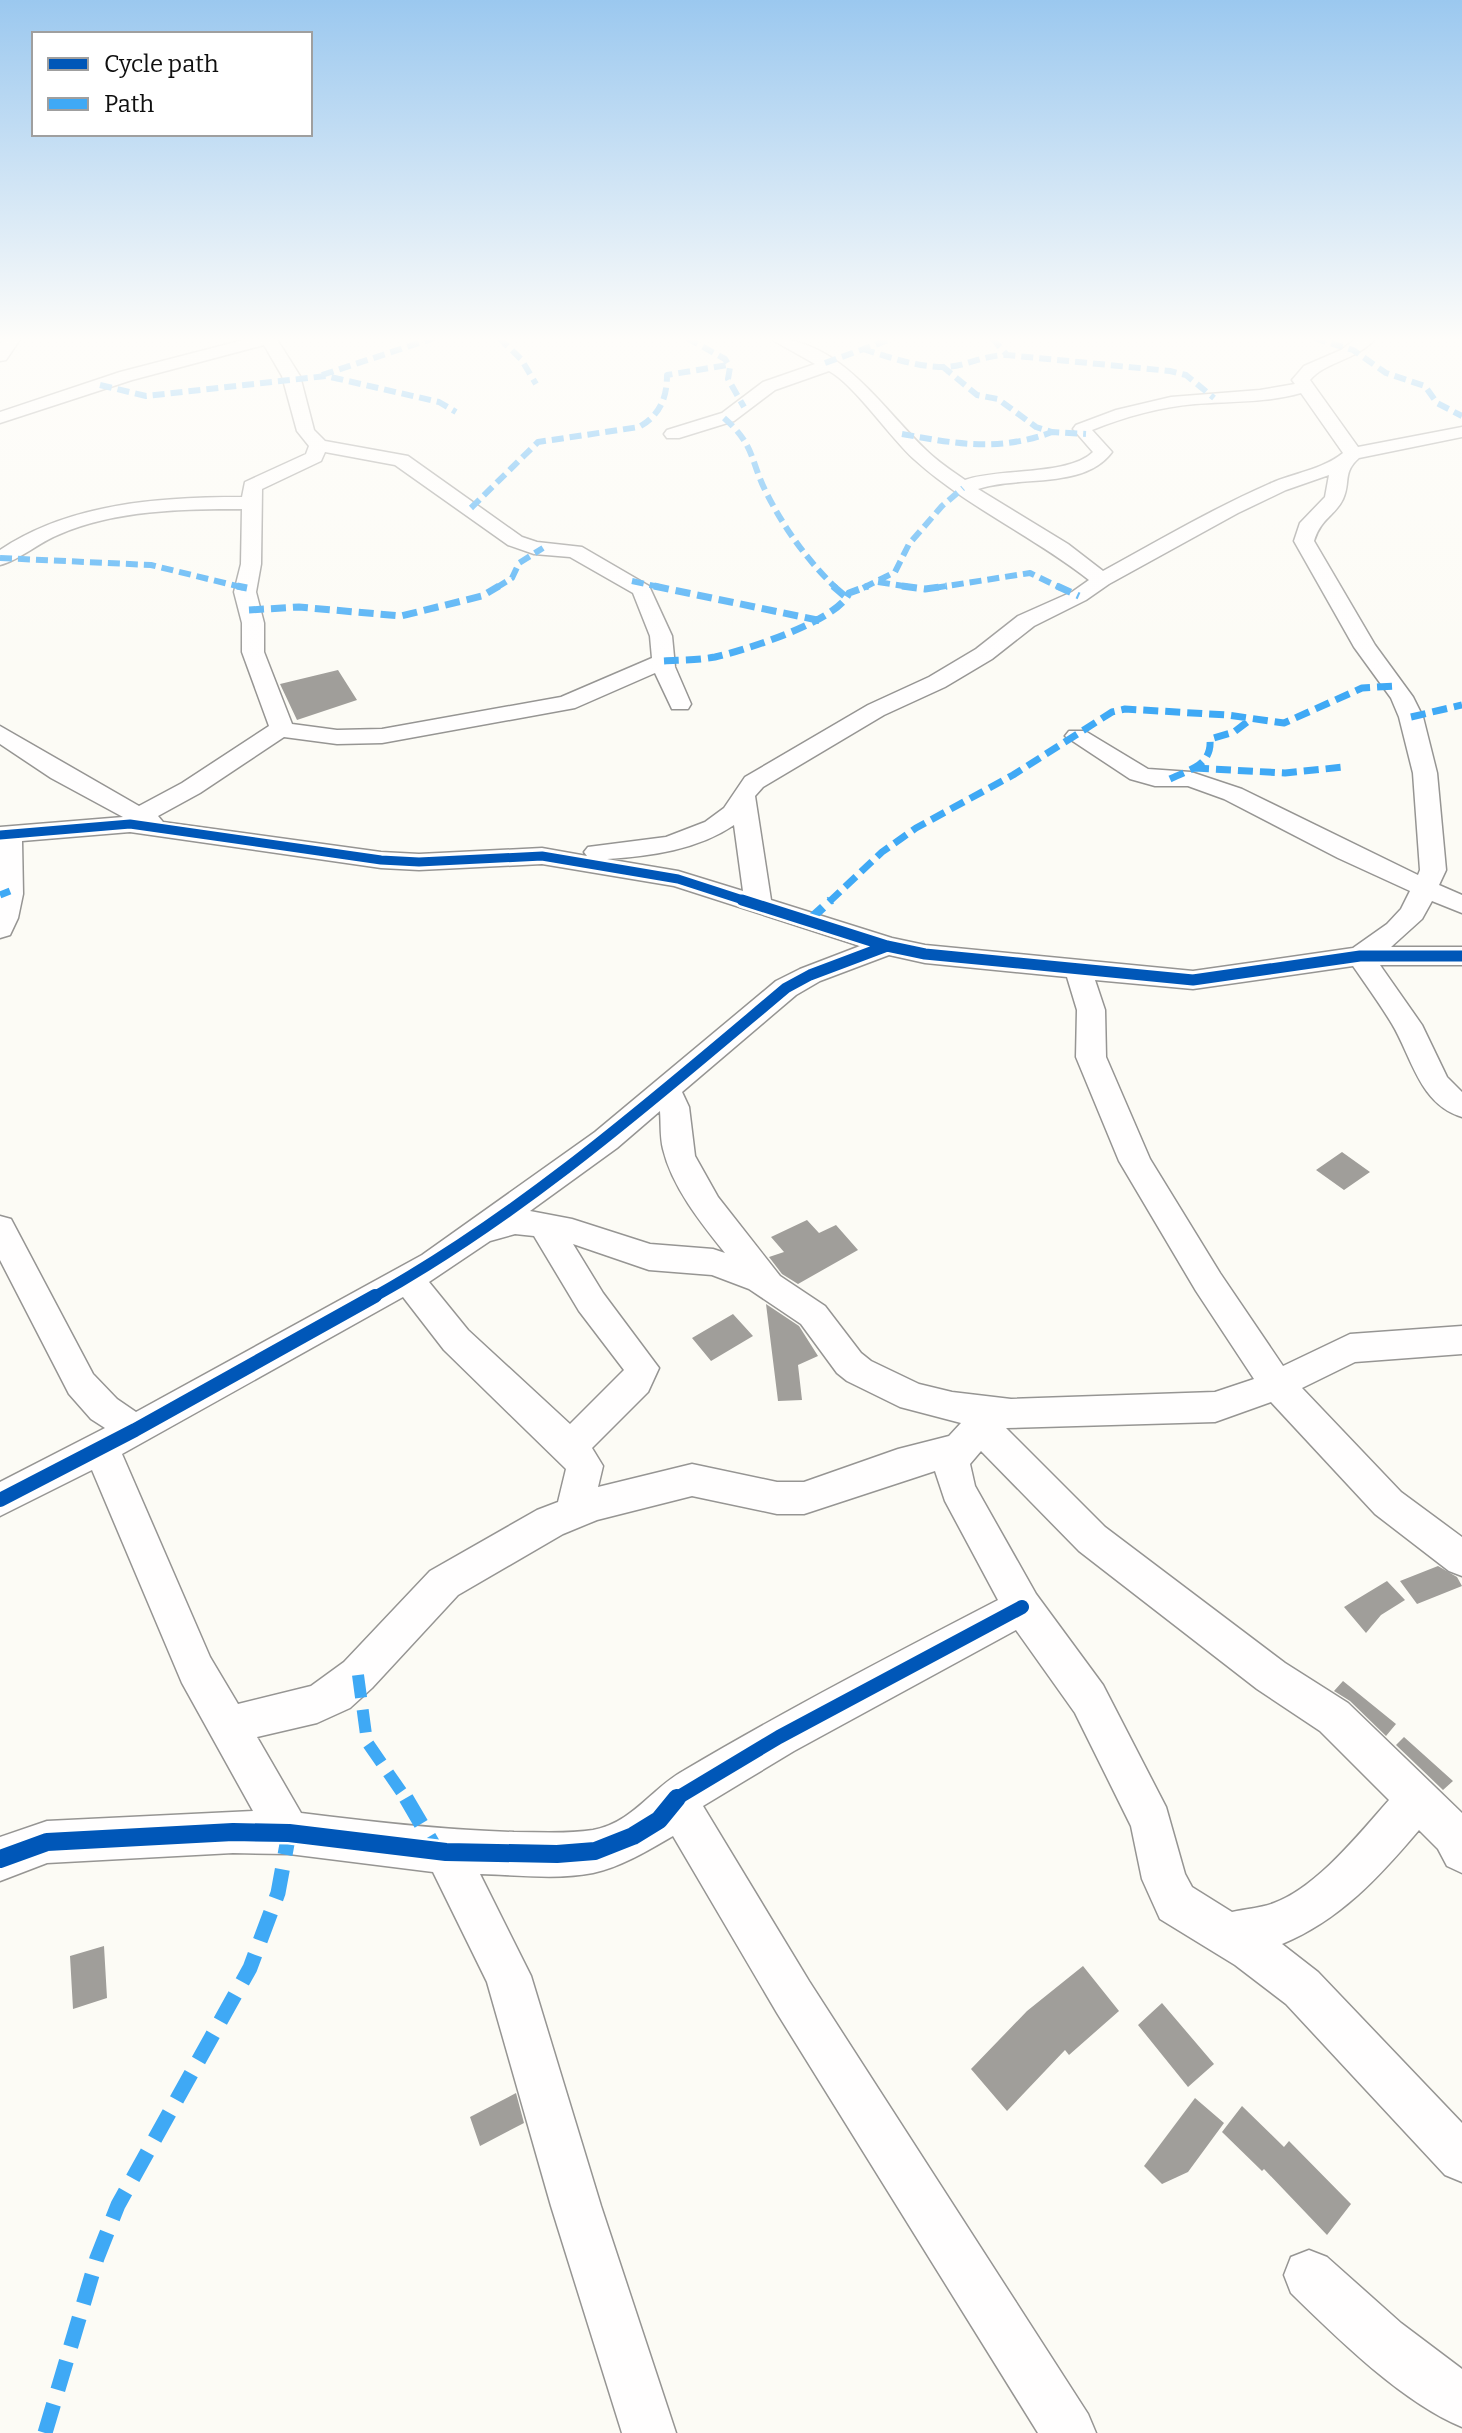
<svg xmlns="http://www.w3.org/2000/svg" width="1462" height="2433" font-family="Bitter,serif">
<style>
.building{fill:#a09e9a}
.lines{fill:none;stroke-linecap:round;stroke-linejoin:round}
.street-casing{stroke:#969593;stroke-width:3}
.street{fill:#fffefe;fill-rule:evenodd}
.quiet-far4{stroke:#3fa9f5;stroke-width:6;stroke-dasharray:12 6;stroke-linecap:butt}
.quiet-far3{stroke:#3fa9f5;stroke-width:7;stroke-dasharray:15 7;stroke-linecap:butt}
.quiet-far2{stroke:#3fa9f5;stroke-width:9;stroke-dasharray:19 9;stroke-linecap:butt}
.quiet-far1{stroke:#3fa9f5;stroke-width:12;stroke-dasharray:23 12;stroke-linecap:butt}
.quiet{stroke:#3fa9f5;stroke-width:15;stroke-dasharray:30 15;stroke-linecap:butt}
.cycleway-far3-casing{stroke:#fff;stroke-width:13}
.cycleway-far2-casing{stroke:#fff;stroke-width:16}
.cycleway-far1-casing{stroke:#fff;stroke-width:19}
.cycleway-casing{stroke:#fff;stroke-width:23}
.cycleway-far3{stroke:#0057b8;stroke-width:9}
.cycleway-far2{stroke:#0057b8;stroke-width:11}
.cycleway-far1{stroke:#0057b8;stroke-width:14}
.cycleway{stroke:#0057b8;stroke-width:18}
</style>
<rect width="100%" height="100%" fill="#fcfbf5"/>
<path class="building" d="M338,670L357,700L297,720L280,684Z
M1342,1152L1370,1172L1344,1190L1316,1170Z
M807,1220L819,1233L836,1225L858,1250L798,1284L782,1274L769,1257L784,1252L771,1237Z
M766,1304L799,1326L818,1356L798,1365L802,1400L778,1401Z
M733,1314L753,1336L711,1361L692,1338Z
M1438,1566L1457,1577L1462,1586L1417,1604L1400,1581Z
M1387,1581L1405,1600L1381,1615L1366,1633L1344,1607Z
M1343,1681L1396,1724L1386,1736L1350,1701L1334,1691Z
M1404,1737L1453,1781L1443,1790L1396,1745Z
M104,1946L107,1998L73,2009L70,1956Z
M1083,1966L1119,2011L1069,2055L1065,2050L1007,2111L971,2069L1027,2011Z
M1162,2003L1214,2064L1188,2087L1138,2025Z
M516,2093L524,2123L480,2146L470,2117Z
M1195,2098L1224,2123L1188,2172L1162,2184L1144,2166Z
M1242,2106L1284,2147L1289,2141L1351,2204L1327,2235L1264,2169L1262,2171L1222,2132Z"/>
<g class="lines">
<g class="street-casing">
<path id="street" d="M4,338H21L6,360L0,361V344Z
M251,338H279L278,341L300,376L314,430L325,441L408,456L522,537L537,542L582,547L649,586L672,636L675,667L691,704L688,709H672L655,673L575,708L382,743L337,744L284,737L200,793L158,816L163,822L381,852L419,854L542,848L587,856L584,852L588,847L666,837L705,822L724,808L745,777L868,705L929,677L976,649L1018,616L1072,592L1089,580C1033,536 967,507 915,460C891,439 854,384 829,371L775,390L734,421L679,438H667L664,434L667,430L722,413L763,382L815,364L769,338C839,338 880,406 926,450C937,461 952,471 965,480C999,468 1069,476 1093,452L1073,429L1076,425L1116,410L1171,397L1260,390L1295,384L1292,380L1304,366L1341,350L1357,338H1376C1356,361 1326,361 1310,380L1358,447L1462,427V437L1359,458C1342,473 1351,482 1343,499C1335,516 1321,518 1314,541L1375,645L1413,697L1423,717L1437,773L1446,870L1439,885L1462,895V913L1432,901L1422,919L1391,947H1462V965H1380L1422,1025L1447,1077L1462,1092V1117C1419,1104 1412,1057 1392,1024C1380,1004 1366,985 1353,966L1193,989L1095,980L1105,1010L1106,1057L1150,1159L1220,1273L1283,1366L1350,1334L1462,1326V1354L1355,1362L1302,1388L1401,1492L1462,1537V1576L1449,1571L1375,1514L1271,1402L1215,1422L1006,1428L1105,1527L1285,1663L1348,1703L1462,1813V1873L1447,1866L1438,1849L1419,1830C1379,1877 1340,1920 1282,1944L1318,1972L1462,2123V2182L1445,2175L1286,2004L1235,1965L1160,1919L1142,1879L1131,1826L1075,1713L1016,1630L794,1751L703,1806L809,1981L1088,2414L1096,2433H1038L777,2013L673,1836C649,1850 621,1867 593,1873C557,1880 517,1875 480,1874L531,1976L601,2206L676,2433H622L551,2206L487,1982L433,1872L289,1854L233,1853L47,1863L0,1881V1837L47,1821L253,1811L182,1683L92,1470L0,1516V1482L105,1428L91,1419L69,1394L0,1260V1216L11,1219L93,1374L117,1399L136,1412L422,1255L595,1132L776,981L800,969L860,946L674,886L542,864L419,870L381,868L130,832L22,841L23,894L18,918L10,935L0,938V827L123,817L51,778L0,744V726L139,806L182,783L269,726L242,652V623L234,592L241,564L242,509C182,509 116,510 60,534C39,542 20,560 0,565V550C70,503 160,497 242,497L245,482L306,454L309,446L297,431L282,376L264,345L132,380L0,423V412L120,372ZM1301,393L1343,453C1322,470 1293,473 1269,484C1212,509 1158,541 1103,571L1068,544L978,489C1019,475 1084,490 1112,452L1092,430C1124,417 1161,407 1195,404C1231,401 1266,403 1301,393ZM325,452L395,465L508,545L534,554L570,557L633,593L650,636L652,658L561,697L382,729L337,730L292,724L264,652V623L256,592L261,564L262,489L321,461ZM1329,475L1325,497L1300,523L1294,541L1354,647L1391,698L1399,717L1413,773L1420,870L1418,875L1242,789L1191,772L1148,769L1085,731H1069L1065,736L1130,779L1155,786H1188L1224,799L1338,858L1410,891L1401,909L1387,924L1353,948L1193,971L925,945L892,938L771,900L755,796L763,787L884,715L945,687L992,659L1034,626L1086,600L1109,584L1238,513L1286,490ZM734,825L743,891L678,871L607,859C651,856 697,850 734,825ZM889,955L925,963L1067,977L1077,1010L1076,1057L1119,1161L1196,1291L1254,1379L1215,1392L1011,1399L952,1392L919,1384L871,1361L861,1353L825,1306L780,1276L718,1197L695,1156L689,1107L682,1092L796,995L820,981ZM660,1111C661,1124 660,1137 663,1149C672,1187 701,1223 725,1253L713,1249L650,1244L572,1219L530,1211L617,1148ZM515,1234L534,1236L579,1311L624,1370L570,1424L468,1330L429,1282L490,1241ZM573,1244L649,1270L712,1275L749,1289L801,1324L837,1373L847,1381L900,1407L961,1423L949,1436L898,1449L804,1482H777L692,1464L598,1487L603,1466L592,1448L648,1392L659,1368L603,1293ZM403,1297L444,1350L566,1469L558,1502L537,1510L430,1571L344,1662L311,1686L238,1704L210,1657L122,1454ZM981,1451L1079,1551L1257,1689L1320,1731L1389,1800C1359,1834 1317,1887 1274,1903C1261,1908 1245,1909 1232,1912L1192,1887L1185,1874L1166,1807L1103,1685L1036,1594L975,1486L970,1464ZM935,1471L945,1501L998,1600C892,1655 786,1710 683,1771C651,1789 632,1823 593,1830C567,1834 540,1832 514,1832C442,1830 372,1822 301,1813L257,1737L317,1723L350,1708L372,1688L458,1595L563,1534L597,1520L692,1496L777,1514H804Z
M1309,2250L1327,2257L1401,2323L1462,2369V2427C1403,2403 1337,2338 1291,2293L1284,2275L1291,2257Z"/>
</g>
<use href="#street" class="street"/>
<path class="quiet-far4" d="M499,338L521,359L536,384
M687,338L725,359L730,367L728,379L744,407
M992,338L1007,355
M1314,338L1353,350L1386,373L1425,386L1437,403L1462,416
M863,349C889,357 916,367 944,367C964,367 983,355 1007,355L1170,371L1186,375L1214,398
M825,363L894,338
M942,366L977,395L998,399L1036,427L1052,432L1086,434
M322,375L434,338
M100,385L146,396L326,376L439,402L456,412
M724,418C755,445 750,460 766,492C784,528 807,560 836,588
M902,434C957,444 998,452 1052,432
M471,508L538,442L639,427C660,415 667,398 667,375L728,365
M0,558L151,565L245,588
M632,581L664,588
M878,582L916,588
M496,588L512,578L519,563L543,548
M863,588L895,572L909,544L942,506L963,488
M934,588L1030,573L1061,588"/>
<path class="quiet-far3" d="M237,586L247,588
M654,586L822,621
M833,586L847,598
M902,586L925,589L947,586
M1057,586L1079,596
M249,610L299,607L401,616L482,596L499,586
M664,661C680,660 699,660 715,657C745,650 838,621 849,593L868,586
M1411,717L1462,705
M1194,768L1285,773L1344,767
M1170,779C1191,769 1212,765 1210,739L1234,732L1251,719
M0,895L10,891
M829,902L882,852L916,828L1013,775L1112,712L1125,709L1227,715L1284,723L1362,688L1395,686"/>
<path class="quiet-far2" d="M809,920L831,900"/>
<path class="quiet-far1" d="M358,1675L367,1742L407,1800"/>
<path class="quiet" d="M406,1798L437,1851
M45,2433L97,2258L118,2205L250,1968L278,1893L289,1833"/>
<g class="cycleway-far3-casing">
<path id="cycleway-far3" d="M0,835L130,824L381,860L419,862L542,856L678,879L749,902"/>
</g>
<g class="cycleway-far2-casing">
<path id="cycleway-far2" d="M742,900L887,946L925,954L1193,980L1360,956H1462
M372,1298C523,1214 654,1099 786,988L810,975L887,946"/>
</g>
<g class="cycleway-far1-casing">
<path id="cycleway-far1" d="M0,1500L135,1430L375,1296
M674,1800L779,1737L1022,1607"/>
</g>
<g class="cycleway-casing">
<path id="cycleway" d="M0,1859L47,1842L233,1832L289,1833L446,1852L557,1854L595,1851L633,1836L659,1820L677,1798"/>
</g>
<use href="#cycleway-far3" class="cycleway-far3"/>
<use href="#cycleway-far2" class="cycleway-far2"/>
<use href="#cycleway-far1" class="cycleway-far1"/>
<use href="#cycleway" class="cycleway"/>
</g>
<linearGradient id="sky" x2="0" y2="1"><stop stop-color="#9bc8ef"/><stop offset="0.5" stop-color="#fefdfa"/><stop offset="1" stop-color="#fefdfa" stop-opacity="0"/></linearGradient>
<rect width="1462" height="679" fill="url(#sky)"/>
<rect x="32" y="32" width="280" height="104" fill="#ffffff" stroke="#9f9f9f" stroke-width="2"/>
<rect x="48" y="58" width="40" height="12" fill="#0057b8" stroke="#9f9f9f" stroke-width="2"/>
<text x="104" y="72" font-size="24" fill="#0f0f0f">Cycle path</text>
<rect x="48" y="98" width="40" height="12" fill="#3fa9f5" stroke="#9f9f9f" stroke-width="2"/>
<text x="104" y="112" font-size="24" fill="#0f0f0f">Path</text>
</svg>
